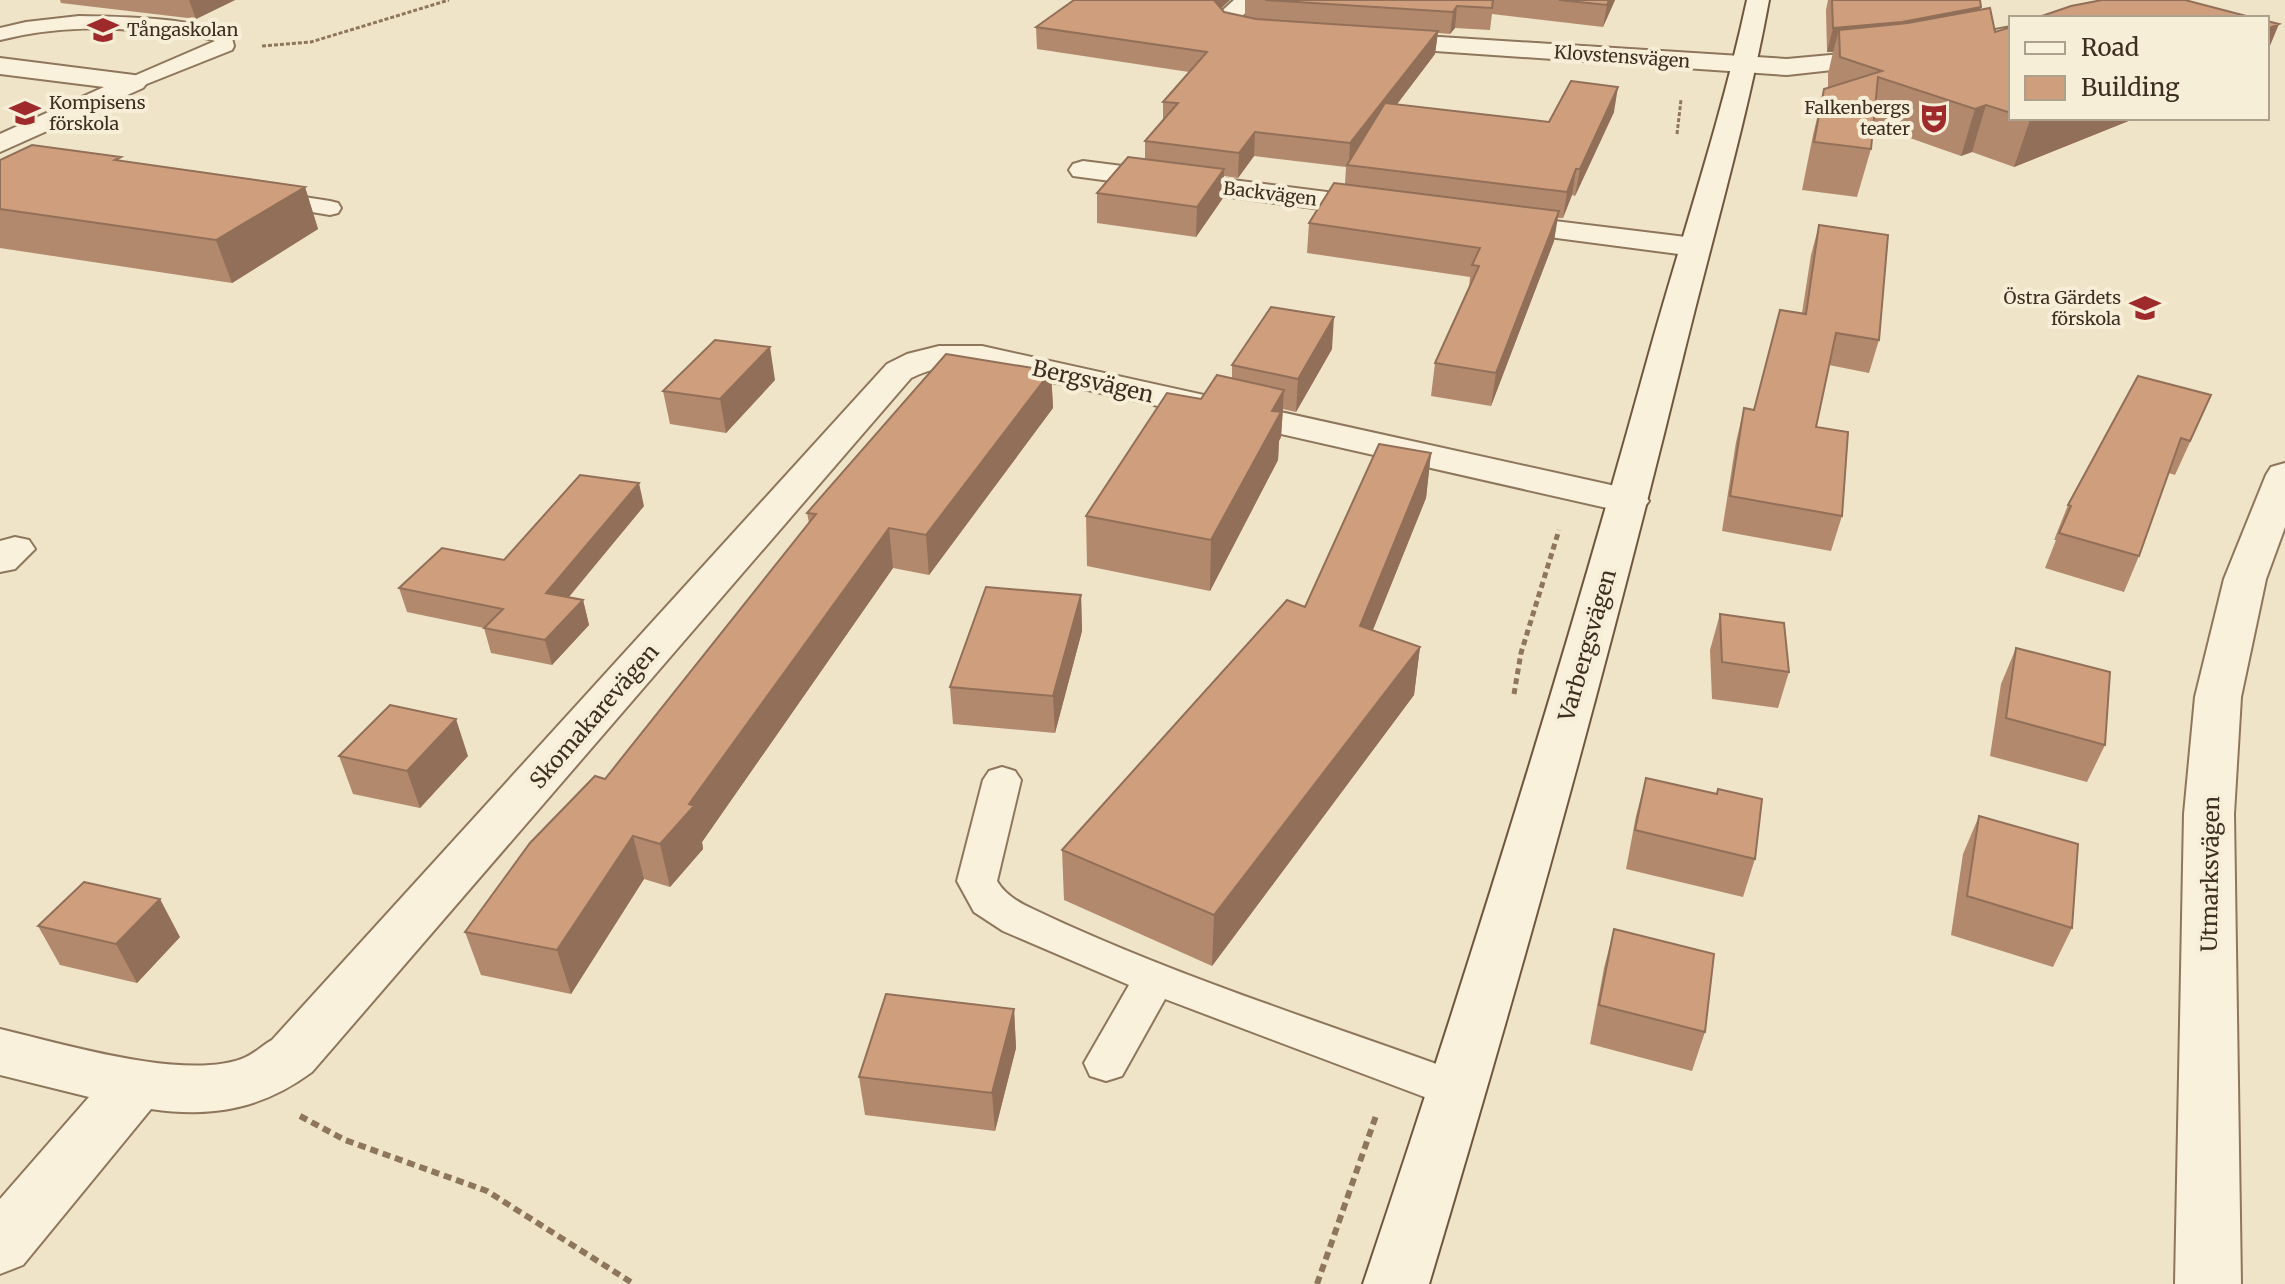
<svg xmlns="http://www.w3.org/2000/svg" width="2285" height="1284" font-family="Merriweather,serif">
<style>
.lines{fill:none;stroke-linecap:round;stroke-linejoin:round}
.lane-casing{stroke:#8d765c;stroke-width:4}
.street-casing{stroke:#8d765c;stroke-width:4}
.secondary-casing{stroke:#6f573f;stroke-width:4}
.path-far2{stroke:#8d765c;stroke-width:3;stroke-dasharray:4 2;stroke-linecap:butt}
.path-far1{stroke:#8d765c;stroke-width:5;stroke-dasharray:6 4;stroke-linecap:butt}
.path{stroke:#8d765c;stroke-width:6;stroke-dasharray:8 5;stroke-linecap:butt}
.lane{fill:#faf1dc;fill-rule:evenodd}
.street{fill:#faf1dc;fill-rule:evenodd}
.secondary{fill:#faf1dc;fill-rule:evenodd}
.wall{fill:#b2896c}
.shaded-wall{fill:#916f58}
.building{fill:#cf9f7d;stroke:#916f58;stroke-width:2}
.labels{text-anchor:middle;stroke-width:8;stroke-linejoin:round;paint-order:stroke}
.far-poi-label{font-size:18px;fill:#3d2e20;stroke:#f7eed8;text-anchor:start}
.far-street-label{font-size:18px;fill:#3d2e20;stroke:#f7eed8}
.street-label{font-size:22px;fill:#3d2e20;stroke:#f7eed8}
</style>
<rect width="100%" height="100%" fill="#f0e4c8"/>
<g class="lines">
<g class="lane-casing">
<path id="lane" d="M79,16C127,17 185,17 231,34L234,46L232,50L134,89L124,83L127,79L215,41C200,35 182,35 166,33C109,26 56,26 0,40V28L26,22Z
M265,191L330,201L338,203L341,208L338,213L330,215L257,203L254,198L257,193Z
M1002,767L1015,771L1021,780L997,881C1005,895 1021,904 1035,910C1176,977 1328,1024 1475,1078L1482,1091L1475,1104L1459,1110L1165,999L1122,1076L1106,1081L1090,1076L1084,1063L1129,985L1003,931L974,912L957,881L983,780L989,771Z"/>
</g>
<g class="street-casing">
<path id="street" d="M1234,0H1259L1239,19L1248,23L1280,27L1284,32L1280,37C1257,43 1228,38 1214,18Z
M2011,27V41L1896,63L1787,75L1377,47L1368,45L1365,40L1368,35L1377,33L1787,59L1896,49Z
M0,58L134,75L143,78L147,83L143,88L0,152V134L104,87L0,74Z
M1083,161L1382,199L1393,202L1397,208L1393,214L1382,217L1073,176L1069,170L1073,164Z
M1498,214L1694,238L1705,240L1709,247L1705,254L1694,256L1487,229L1483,223L1487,217Z
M939,346H982L1629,489L1643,493L1649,501L1643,509L1629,513L982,366C956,365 935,366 911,378L312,1072C262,1109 212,1118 151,1109L23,1265L0,1274V1199L89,1097L0,1075V1029C60,1043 189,1083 246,1057C255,1053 263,1045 272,1040L887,364L907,354Z
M2285,463V527L2266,579L2241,697L2234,814L2241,1284H2175L2184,814L2195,697L2224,579L2266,475L2271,467Z
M15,537L29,540L35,549L15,569L0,572V541Z"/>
</g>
<g class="secondary-casing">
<path id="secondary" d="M1747,0H1769C1747,121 1712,238 1683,357C1607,668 1521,977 1429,1284H1363C1466,977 1562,669 1648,357C1681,238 1721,121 1747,0Z"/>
</g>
<path class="path-far2" d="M262,46L311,42L449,0
M1677,134L1681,100"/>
<path class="path-far1" d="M1514,694L1521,653L1559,530"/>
<path class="path" d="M300,1116L345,1140L487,1191L634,1284
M1317,1284L1377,1113"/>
<use href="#lane" class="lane"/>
<use href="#street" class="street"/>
<use href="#secondary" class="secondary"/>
</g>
<path class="wall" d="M60,0H235L196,19L61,3Z
M1230,0L1221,8L1224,12L1245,17V0H1615L1603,27L1492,14L1490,30L1455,28L1450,34L1438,33L1435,54L1397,104L1549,122L1614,112L1575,196L1572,195L1563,218H1557L1554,241L1491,406L1431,396L1435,363L1469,289L1470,277L1307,253L1309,223L1345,184L1346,167L1254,156L1238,178L1224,176L1223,198L1196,237L1097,223V193L1145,160V141L1163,120V102L1189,72L1037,49L1036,27Z
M1828,0H1980V10L1995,32L2011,27V118H2136L2014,167L1972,152L1961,156L1873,125L1871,149L1857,197L1802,190L1813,135L1824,89L1828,88V74L1833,52H1827L1826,10Z
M0,160L123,162L305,187L318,229L232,283L0,248Z
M1819,225L1879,340L1869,373L1829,365L1816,427L1842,516L1831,551L1722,531L1736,442L1744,408L1754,410L1802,313L1811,255Z
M1332,349L1296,412L1283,409L1281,437L1279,441L1278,460L1210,591L1087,566L1086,516L1201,399L1232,379V365Z
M1051,371L1053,408L929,575L893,568L702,842L703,849L670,887L644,879L571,994L481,975L465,932L605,779L809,523L807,513Z
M775,380L726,433L670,424L663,391Z
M2196,429L2175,475L2169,473L2139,556L2124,592L2045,568L2056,540H2054L2068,505Z
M1431,453L1426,498L1373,630L1420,647L1414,695L1212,966L1064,900L1062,850L1305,607Z
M644,506L569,597L583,600L589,625L552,665L491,653L484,628L407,612L399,588L504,560Z
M1081,595L1082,631L1055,733L953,724L950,687Z
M1720,614L1789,672L1778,708L1712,699L1710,650Z
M2016,648L2105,745L2087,782L1990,756L2001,684Z
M339,756H468L420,808L353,794Z
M1646,778L1755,859L1743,897L1626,869L1636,816Z
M1979,816L2072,928L2053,967L1951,935L1963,854Z
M38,926L180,937L137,983L60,965Z
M1614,929L1705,1032L1692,1071L1590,1044L1604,968Z
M1014,1009L1016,1048L995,1131L865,1115L859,1077Z"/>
<path class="shaded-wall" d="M189,0H235L196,19Z
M1211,0H1230L1211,18Z
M1609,0H1615L1603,27L1607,5Z
M1457,6L1455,28L1450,34L1453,12Z
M1981,7L1974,31L1839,30L1833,52H1827L1833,28Z
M2279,24L2267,53V29Z
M1438,31L1435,54L1351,165H1349L1350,143Z
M1618,87L1614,112L1575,196L1580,169Z
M1986,105L1972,152L1961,156L1975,109Z
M2034,118H2136L2014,167L2030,120Z
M1255,132L1254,156L1238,178L1239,153Z
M1224,169L1223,198L1196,237L1197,207Z
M1576,169L1572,195L1563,218L1567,192Z
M305,187L318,229L232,283L216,240Z
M1559,211L1554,241L1491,406L1496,373Z
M1334,317L1332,349L1296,412L1298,379Z
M770,347L775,380L726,433L720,399Z
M1051,371L1053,408L929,575L926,535Z
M1284,390L1281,437L1279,441L1278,460L1210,591L1211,540L1272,411Z
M1431,453L1426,498L1355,674L1360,626Z
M639,483L644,506L552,617L546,593Z
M889,528L893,568L702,842L703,849L670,887L660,844Z
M1081,595L1082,631L1055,733L1053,696Z
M583,600L589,625L552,665L545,640Z
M1420,647L1414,695L1212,966L1214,915Z
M456,719L468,756L420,808L407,771Z
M633,836L644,879L571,994L557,950Z
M160,899L180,937L137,983L116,944Z
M1014,1009L1016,1048L995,1131L992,1093Z"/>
<path class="building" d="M1074,0H1214L1224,12L1256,19L1438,31L1350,143L1255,132L1239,153L1145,141L1178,103L1163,102L1207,52L1036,27Z
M1265,0H1493L1492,8L1457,6L1453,12Z
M1559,0H1609L1607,5Z
M1832,0H1980L1981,7L1902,22L1833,28Z
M2102,0H2185L2254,18H2036L2071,6Z
M1990,8L1995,32L2011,27V113L1986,105L1975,109L1878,77L1871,149L1814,142L1824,89L1882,71L1840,57L1839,30L1908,23Z
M2267,21L2279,24L2267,29Z
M1571,81L1618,87L1580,169H1576L1567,192L1347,165L1385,103L1549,122Z
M32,145L121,157L115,160L305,187L216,240L0,209V160Z
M1128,157L1224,169L1197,207L1097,193Z
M1334,183L1559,211L1496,373L1435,363L1479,266L1472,265L1480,248L1309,223Z
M1819,225L1888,235L1879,340L1836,333L1816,427L1848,432L1842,516L1730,496L1744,408L1754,410L1780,310L1806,314Z
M1271,307L1334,317L1298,379L1232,365Z
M715,340L770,347L720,399L663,391Z
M946,354L1051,371L926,535L889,528L689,804L694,806L660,844L633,836L557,950L465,932L530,843L595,776L605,779L816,514L807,513Z
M1217,375L1284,390L1272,411L1281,412L1211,540L1086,516L1167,393L1201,399Z
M2138,376L2211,395L2190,441L2181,438L2139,556L2059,533L2071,506L2068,505Z
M1379,444L1431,453L1360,626L1420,647L1214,915L1062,850L1287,600L1305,607Z
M580,475L639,483L546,593L583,600L545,640L484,628L503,609L399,588L442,548L504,560Z
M986,587L1081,595L1053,696L950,687Z
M1720,614L1784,623L1789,672L1722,662Z
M2016,648L2110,672L2105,745L2006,718Z
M390,705L456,719L407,771L339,756Z
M1646,778L1717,794L1718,789L1762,799L1755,859L1635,830Z
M1979,816L2078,844L2072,928L1967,896Z
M84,882L160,899L116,944L38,926Z
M1614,929L1714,954L1705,1032L1599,1005Z
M886,994L1014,1009L992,1093L859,1077Z"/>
<defs>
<g id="school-bare" transform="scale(2.4)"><path d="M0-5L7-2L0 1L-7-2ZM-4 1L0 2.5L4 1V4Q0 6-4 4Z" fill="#9e2a2b" stroke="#f7eed8" stroke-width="2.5" paint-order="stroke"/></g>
<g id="theatre-bare" transform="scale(2.4)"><path d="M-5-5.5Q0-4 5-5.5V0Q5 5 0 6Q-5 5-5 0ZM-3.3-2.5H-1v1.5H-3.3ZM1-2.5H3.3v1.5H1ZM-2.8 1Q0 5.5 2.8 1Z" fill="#9e2a2b" stroke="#f7eed8" stroke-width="2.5" paint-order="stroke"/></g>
</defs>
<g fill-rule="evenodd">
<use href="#school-bare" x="103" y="30"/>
<use href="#school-bare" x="25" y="113"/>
<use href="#theatre-bare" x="1934" y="118"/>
<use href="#school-bare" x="2145" y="308"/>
</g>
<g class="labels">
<g class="far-poi-label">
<text x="127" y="36">Tångaskolan</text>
<text x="49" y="109">Kompisens<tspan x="49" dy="21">förskola</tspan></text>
<text x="1910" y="114" text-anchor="end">Falkenbergs<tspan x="1910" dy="21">teater</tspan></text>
<text x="2121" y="304" text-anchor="end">Östra Gärdets<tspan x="2121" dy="21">förskola</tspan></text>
</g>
<g class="far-street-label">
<text transform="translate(1622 57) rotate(4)" y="6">Klovstensvägen</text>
<text transform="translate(1270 194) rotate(7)" y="6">Backvägen</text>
</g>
<g class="street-label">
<text transform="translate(1093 381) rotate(13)" y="8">Bergsvägen</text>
<text transform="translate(1587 645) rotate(-74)" y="8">Varbergsvägen</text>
<text transform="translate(594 716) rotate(-49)" y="8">Skomakarevägen</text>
<text transform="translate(2210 874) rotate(-89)" y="8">Utmarksvägen</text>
</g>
</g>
<rect x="2009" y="16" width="260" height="104" fill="#f7eed8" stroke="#ada18e" stroke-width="2"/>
<rect x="2025" y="42" width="40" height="12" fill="#faf1dc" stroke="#ada18e" stroke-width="2"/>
<text x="2081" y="56" font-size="24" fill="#3d2e20">Road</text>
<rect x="2025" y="76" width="40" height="24" fill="#cf9f7d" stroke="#ada18e" stroke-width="2"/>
<text x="2081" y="96" font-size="24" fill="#3d2e20">Building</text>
</svg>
